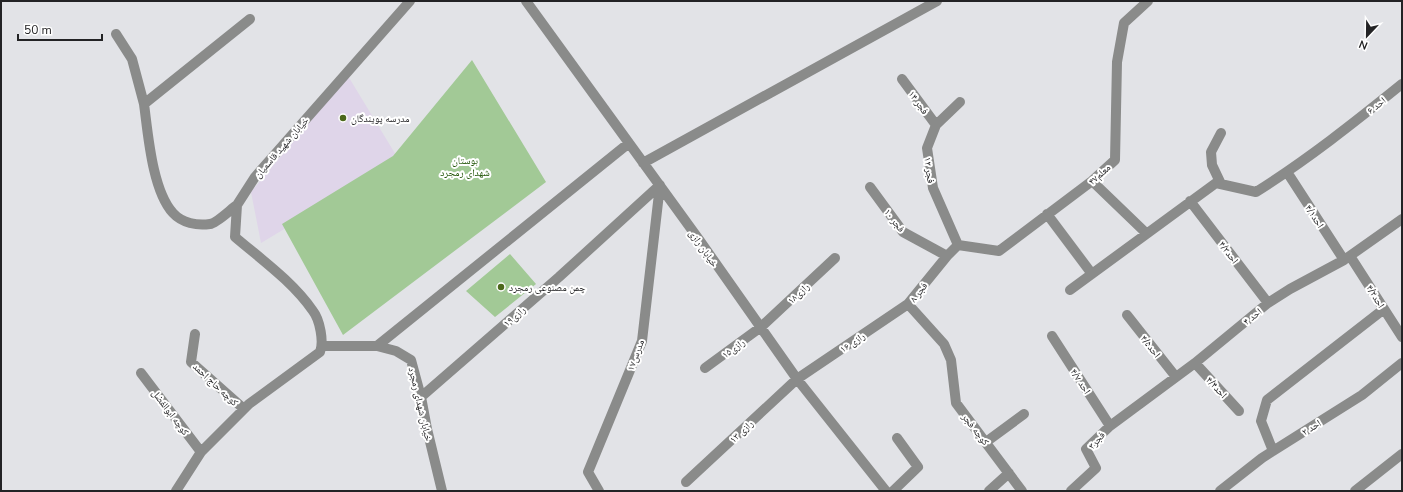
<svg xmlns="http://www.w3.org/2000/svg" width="1403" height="492" font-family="'Nunito Sans','Noto Naskh Arabic',sans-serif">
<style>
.education{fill:#dfd5e9}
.green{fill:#a2c996}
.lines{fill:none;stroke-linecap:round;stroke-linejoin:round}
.minor{stroke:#8a8b8a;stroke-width:10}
.poi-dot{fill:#4c681b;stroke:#fff;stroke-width:1.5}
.labels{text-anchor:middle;stroke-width:4;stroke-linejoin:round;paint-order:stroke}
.street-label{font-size:10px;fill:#232325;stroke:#fff}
.poi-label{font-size:10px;fill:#232325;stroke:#fff;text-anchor:start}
.park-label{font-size:10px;fill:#1c5001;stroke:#fff}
</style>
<rect width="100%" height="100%" fill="#e2e3e7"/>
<path class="education" d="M348,76L399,160L261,243L251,192Z"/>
<path class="green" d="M472,60L546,182L343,335L282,224L393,156Z
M510,254L536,284L495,317L466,291Z"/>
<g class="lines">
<path class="minor" d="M526,1L700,241L797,379L886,491
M116,34L132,59L144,104
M902,79L936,125
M643,163L937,1
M1287,172L1344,260
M1092,181L1146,233
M1221,184L1212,165L1211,152L1221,133
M870,187L903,232L947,256
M1190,201L1268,303
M237,205C231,209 217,223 210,224C197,226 182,223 173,213C152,190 148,133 144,104L250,19
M1047,214L1092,274
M958,245L999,251L1092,181L1115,160L1117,62L1124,23L1148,1
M958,245L947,256L908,304L944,344L951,360L956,403L1022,491
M958,245L933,188L927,148L936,125L960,102
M1350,256L1402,337
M1070,290L1216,183L1256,192C1307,160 1355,122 1402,84
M1127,315L1176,377
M195,334L191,362L244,409
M1052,336L1110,426
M323,346H377L396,351L411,360L421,397L427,429L442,491
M377,346L629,143
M1195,363L1239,411
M705,368L761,327L835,258
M141,373L201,452
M421,397L559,277L660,185
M986,442L1024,414
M1273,451L1261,421L1267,400L1384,309
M686,482L797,379L908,304
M176,491L201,452L249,404L320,352C324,342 320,320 313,311C293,282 262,260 235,237L237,205L255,177L410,1
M599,491L588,472L642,341L660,185
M893,491L918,467L897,438
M989,491L1009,473
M1071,491L1096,468L1086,449L1110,426L1195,363L1268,303L1290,289L1344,260L1402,219
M1220,491L1262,458L1362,395L1402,363
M1355,491L1402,454"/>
</g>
<g class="poi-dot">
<circle cx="343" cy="118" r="4"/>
<circle cx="501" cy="287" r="4"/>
</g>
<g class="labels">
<g class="street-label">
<text transform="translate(919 102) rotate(54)" y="4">فجر ۱۴</text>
<text transform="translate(1376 105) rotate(-39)" y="4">احد ۶</text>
<text transform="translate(281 147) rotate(-49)" y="4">خیابان شهید قاسمیان</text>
<text transform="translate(930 170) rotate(82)" y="4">فجر ۱۲</text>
<text transform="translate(1099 174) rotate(-42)" y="4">معلم۴۷</text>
<text transform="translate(1315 216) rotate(57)" y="4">احد۴/۱</text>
<text transform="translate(895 220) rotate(52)" y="4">فجر ۱۰</text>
<text transform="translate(704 248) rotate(55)" y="4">خیابان رازی</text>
<text transform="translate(1229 252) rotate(53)" y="4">احد۴/۳</text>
<text transform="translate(918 292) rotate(-52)" y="4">فجر ۸</text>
<text transform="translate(798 293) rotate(-43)" y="4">رازی۱۸</text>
<text transform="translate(1376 296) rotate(58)" y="4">احد۴/۲</text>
<text transform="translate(514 316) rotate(-41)" y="4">رازی۱۹</text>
<text transform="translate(1252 316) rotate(-39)" y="4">احد ۴</text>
<text transform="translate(852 342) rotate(-34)" y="4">رازی ۱۶</text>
<text transform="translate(1151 346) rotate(52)" y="4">احد۴/۵</text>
<text transform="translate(733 348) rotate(-36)" y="4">رازی۱۵</text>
<text transform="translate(635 355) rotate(-70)" y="4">مدرس۱۷</text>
<text transform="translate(1081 381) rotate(57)" y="4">احد ۴/۷</text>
<text transform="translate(216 384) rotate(43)" y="4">کوچه حاج احمد</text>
<text transform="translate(1217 387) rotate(47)" y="4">احد۴/۴</text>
<text transform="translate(421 404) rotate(77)" y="4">خیابان شهدای رمجرد</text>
<text transform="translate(171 412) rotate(53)" y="4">کوچه ابوالفضل</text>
<text transform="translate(1311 427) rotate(-32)" y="4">احد ۲</text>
<text transform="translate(976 429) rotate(52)" y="4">کوچه فجر</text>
<text transform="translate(741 431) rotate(-43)" y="4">رازی ۱۳</text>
<text transform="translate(1096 440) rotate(-49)" y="4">فجر۳</text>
</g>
<g class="poi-label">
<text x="351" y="122">مدرسه پویندگان</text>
<text x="509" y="291">چمن مصنوعی رمجرد</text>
</g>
<g class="park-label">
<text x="465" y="164">بوستان<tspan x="465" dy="12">شهدای رمجرد</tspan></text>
</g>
</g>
<rect width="1403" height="492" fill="none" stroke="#232325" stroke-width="4"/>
<g transform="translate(1367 36) rotate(202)" stroke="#ffffff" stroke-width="3" paint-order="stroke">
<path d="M0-3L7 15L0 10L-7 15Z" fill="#232325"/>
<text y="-6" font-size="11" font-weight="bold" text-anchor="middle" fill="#232325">N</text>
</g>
<path d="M18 34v6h84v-6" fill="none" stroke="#232325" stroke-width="2"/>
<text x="24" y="34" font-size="12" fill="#232325" stroke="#ffffff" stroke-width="3" paint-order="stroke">50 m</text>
</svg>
